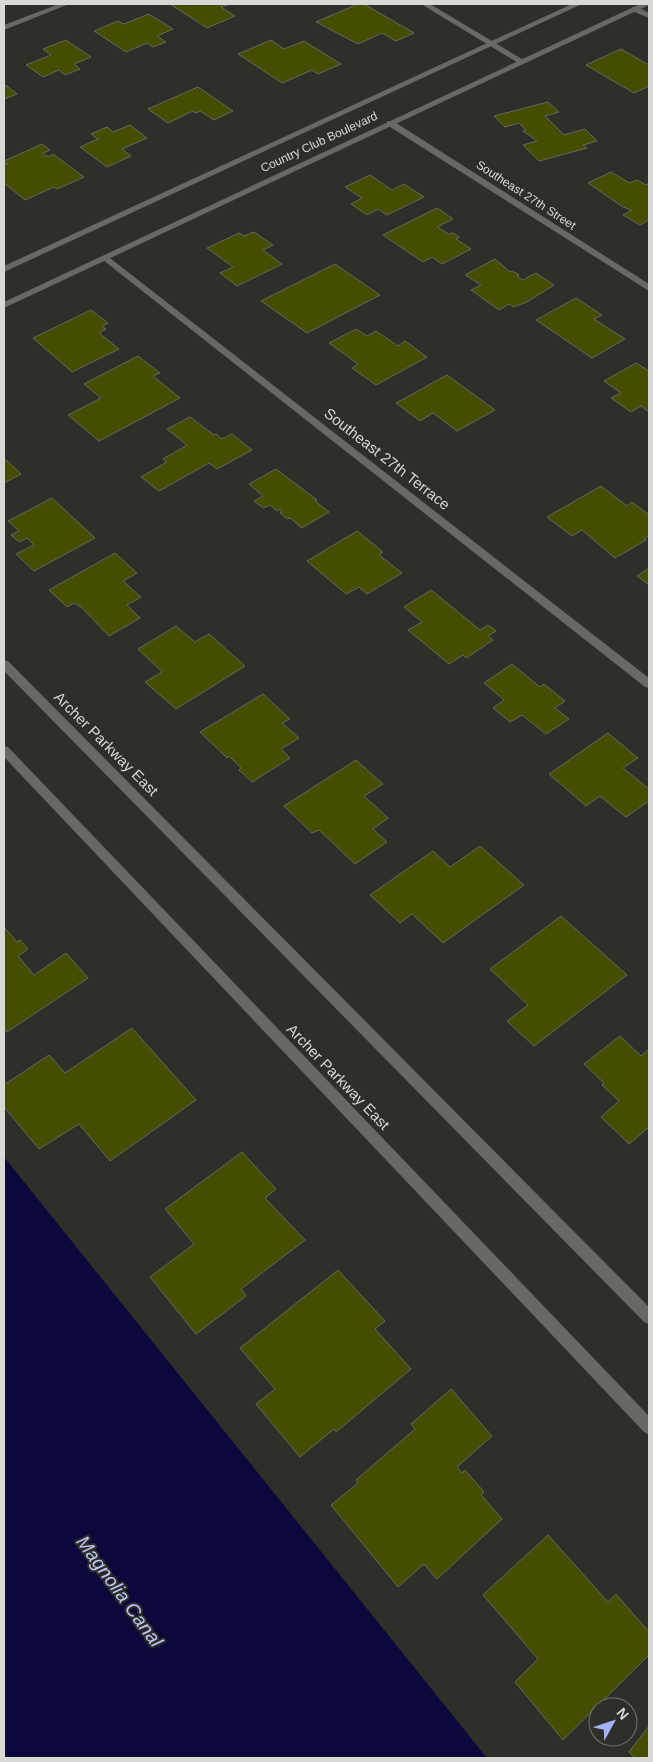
<svg xmlns="http://www.w3.org/2000/svg" width="653" height="1762" font-family="Arial,sans-serif">
	<rect width="100%" height="100%" fill="#2e2f29"/>
	<!-- water -->
	<path fill="#0d083b" d="M4 1157 487 1758H4Z"/>
	<!-- building -->
	<g fill="#444d00" stroke="#666861">
		<path d="M170 4H230L221 7 235 16 207 28Z"/>
		<path d="M358 4H364L414 33 396 41 382 33 358 44 316 22Z"/>
		<path d="M149 14 173 29 157 36 166 42 153 47 147 43 126 52 94 31 118 21 124 24Z"/>
		<path d="M66 40 91 57 74 64 80 69 65 75 59 70 43 77 26 65 51 55 43 49Z"/>
		<path d="M271 40 284 49 304 41 341 64 318 74 312 70 282 83 238 54Z"/>
		<path d="M621 49 647 64 649 63V86L634 93 586 65Z"/>
		<path d="M4 84 17 94 4 99Z"/>
		<path d="M198 87 233 111 214 120 200 111 195 113 193 111 168 123 148 109Z"/>
		<path d="M548 102 559 112 545 116 564 135 585 129 597 141 583 145 587 148 539 161 523 145 537 141 523 131 526 130 519 123 505 127 494 116Z"/>
		<path d="M130 125 147 138 122 149 131 156 107 167 80 147 98 139 91 134 107 127 113 132Z"/>
		<path d="M42 144 50 150 43 153 48 157 53 154 84 177 57 189 54 187 25 200 4 183V165L8 164 4 161Z"/>
		<path d="M611 172 630 183 637 180 646 185 649 183V220L640 225 623 215 632 210 623 207 588 183Z"/>
		<path d="M370 175 392 190 404 184 424 197 387 215 378 209 367 215 351 204 362 198 345 187Z"/>
		<path d="M437 208 453 219 437 227 449 234 453 233 459 237 456 239 471 249 442 264 432 257 423 262 383 235Z"/>
		<path d="M254 232 273 245 263 250 282 264 237 286 220 273 233 267 207 248 239 233 244 236Z"/>
		<path d="M495 259 510 272 512 271 519 275 517 276 523 280 536 273 554 285 527 302 513 307 509 304 499 310 471 290 481 285 465 275Z"/>
		<path d="M335 264 380 295 307 333 261 301Z"/>
		<path d="M576 298 602 315 594 319 625 339 592 358 536 320Z"/>
		<path d="M91 310 108 323 102 326 106 329 99 333 119 349 72 372 33 338Z"/>
		<path d="M356 329 367 336 376 331 398 346 405 341 427 357 376 385 352 368 358 364 329 343Z"/>
		<path d="M138 356 160 373 153 376 180 398 99 441 68 415 101 398 84 384Z"/>
		<path d="M636 363 649 371V412L641 406 631 412 611 398 621 393 604 381Z"/>
		<path d="M447 375 495 410 457 431 433 413 420 421 396 403Z"/>
		<path d="M190 417 214 435 216 434 222 439 232 434 252 450 217 469 209 463 159 491 141 477 167 462 163 459 187 445 167 429Z"/>
		<path d="M4 458 21 474 4 483Z"/>
		<path d="M276 469 317 500 315 501 329 512 302 528 290 518 287 519 280 513 282 512 280 509 277 511 270 505 263 508 254 501 263 496 249 484Z"/>
		<path d="M601 486 627 506 632 502 649 515V535L644 539 646 540 615 558 582 530 572 536 547 517Z"/>
		<path d="M52 498 95 538 34 571 16 554 34 545 27 538 19 542 11 535 19 531 8 521Z"/>
		<path d="M357 531 383 552 379 555 402 573 367 594 359 587 346 594 307 561Z"/>
		<path d="M115 553 137 573 123 581 141 597 127 605 140 618 109 636 81 607 74 603 67 607 49 590Z"/>
		<path d="M649 568V585L637 576Z"/>
		<path d="M431 590 480 630 488 625 496 631 488 636 493 640 466 658 463 655 449 664 408 630 422 622 404 607Z"/>
		<path d="M176 626 195 642 209 634 245 666 176 709 145 682 162 672 138 649Z"/>
		<path d="M512 664 540 687 544 684 565 701 555 708 569 719 546 734 522 715 510 722 493 708 504 700 484 683Z"/>
		<path d="M263 694 290 719 282 723 299 738 281 749 290 758 252 782 239 770 241 768 229 756 227 758 200 732Z"/>
		<path d="M608 733 638 758 623 768 649 789V801L626 817 600 796 586 806 549 774Z"/>
		<path d="M356 760 383 784 364 796 388 818 373 829 387 842 355 864 319 830 312 833 284 806Z"/>
		<path d="M480 846 524 885 443 943 412 914 400 923 370 895 433 851 450 867Z"/>
		<path d="M561 916 627 975 534 1046 507 1021 528 1005 490 969Z"/>
		<path d="M4 927 17 942 20 940 28 949 18 956 34 975 66 953 88 978 7 1032 4 1028Z"/>
		<path d="M132 1028 196 1100 110 1161 79 1124 39 1149 4 1107V1085L49 1055 65 1073Z"/>
		<path d="M620 1036 641 1056 649 1049V1127L629 1144 601 1117 619 1101 602 1085 604 1083 584 1064Z"/>
		<path d="M242 1152 276 1189 265 1198 305 1240 241 1289 246 1296 196 1334 150 1277 194 1244 165 1209Z"/>
		<path d="M338 1270 385 1321 375 1329 411 1369 336 1432 334 1429 300 1457 256 1404 275 1389 240 1348Z"/>
		<path d="M451 1389 492 1436 457 1467 462 1473 465 1470 484 1492 481 1495 502 1519 437 1579 424 1564 398 1587 331 1505 358 1483 356 1480 415 1429 411 1424Z"/>
		<path d="M548 1535 608 1602 616 1594 649 1632V1655L563 1740 515 1682 538 1659 483 1595Z"/>
		<path d="M649 1726V1758H635L629 1752Z"/>
	</g>
	<g fill="none" stroke-linecap="round" stroke-linejoin="round">
		<!-- minor -->
		<g fill="#676962" fill-rule="evenodd">
			<path d="M59 4H69L4 30V25Z"/>
			<path d="M421 4H430L527 62 520 64Z"/>
			<path d="M632 7H638L649 13V18L632 11Z"/>
			<path d="M387 121H393L649 284V291L387 125Z"/>
			<path d="M106 255 649 678V688L645 687 103 260 101 258Z"/>
		</g>
		<!-- tertiary -->
		<g fill="#676962" fill-rule="evenodd">
			<path d="M4 660 8 661 649 1307V1324L644 1322 4 671Z"/>
			<path d="M4 746 8 747 649 1416V1435L644 1432 4 757Z"/>
		</g>
		<!-- secondary -->
		<g fill="#676962" fill-rule="evenodd">
			<path d="M572 4H582L4 272V266Z"/>
			<path d="M640 4 649 5 4 308V302Z"/>
		</g>
	</g>
	<g text-anchor="middle" stroke-width="4" stroke-linejoin="round" paint-order="stroke">
		<!-- far-street labels -->
		<g font-size="12" fill="#d8d9d5" stroke="#2e2f29">
			<text transform="translate(319 142) rotate(-25)" y="4">Country Club Boulevard</text>
			<text transform="translate(526 195) rotate(33)" y="4">Southeast 27th Street</text>
		</g>
		<!-- street labels -->
		<g font-size="15" fill="#d8d9d5" stroke="#2e2f29">
			<text transform="translate(387 459) rotate(38)" y="5">Southeast 27th Terrace</text>
			<text transform="translate(106 744) rotate(45)" y="5">Archer Parkway East</text>
			<text transform="translate(338 1077) rotate(46)" y="5">Archer Parkway East</text>
		</g>
		<!-- near-water labels -->
		<g font-size="19" font-style="italic" fill="#bfc8fc" stroke="#2e2f29">
			<text transform="translate(120 1591) rotate(54)" y="7">Magnolia Canal</text>
		</g>
	</g>
	<!-- border -->
	<rect width="653" height="1762" fill="none" stroke="#d8d9d5" stroke-width="10"/>
	<!-- north arrow -->
	<g transform="translate(613 1722) rotate(50)"><circle r="24" fill="#2e2f29" stroke="#72736e"/>
	<path d="M0-4L9 19L0 12L-9 19Z" fill="#a5b1fc"/>
	<text y="-8" font-size="14" font-weight="bold" text-anchor="middle" fill="#d8d9d5">N</text>
	</g>
</svg>
